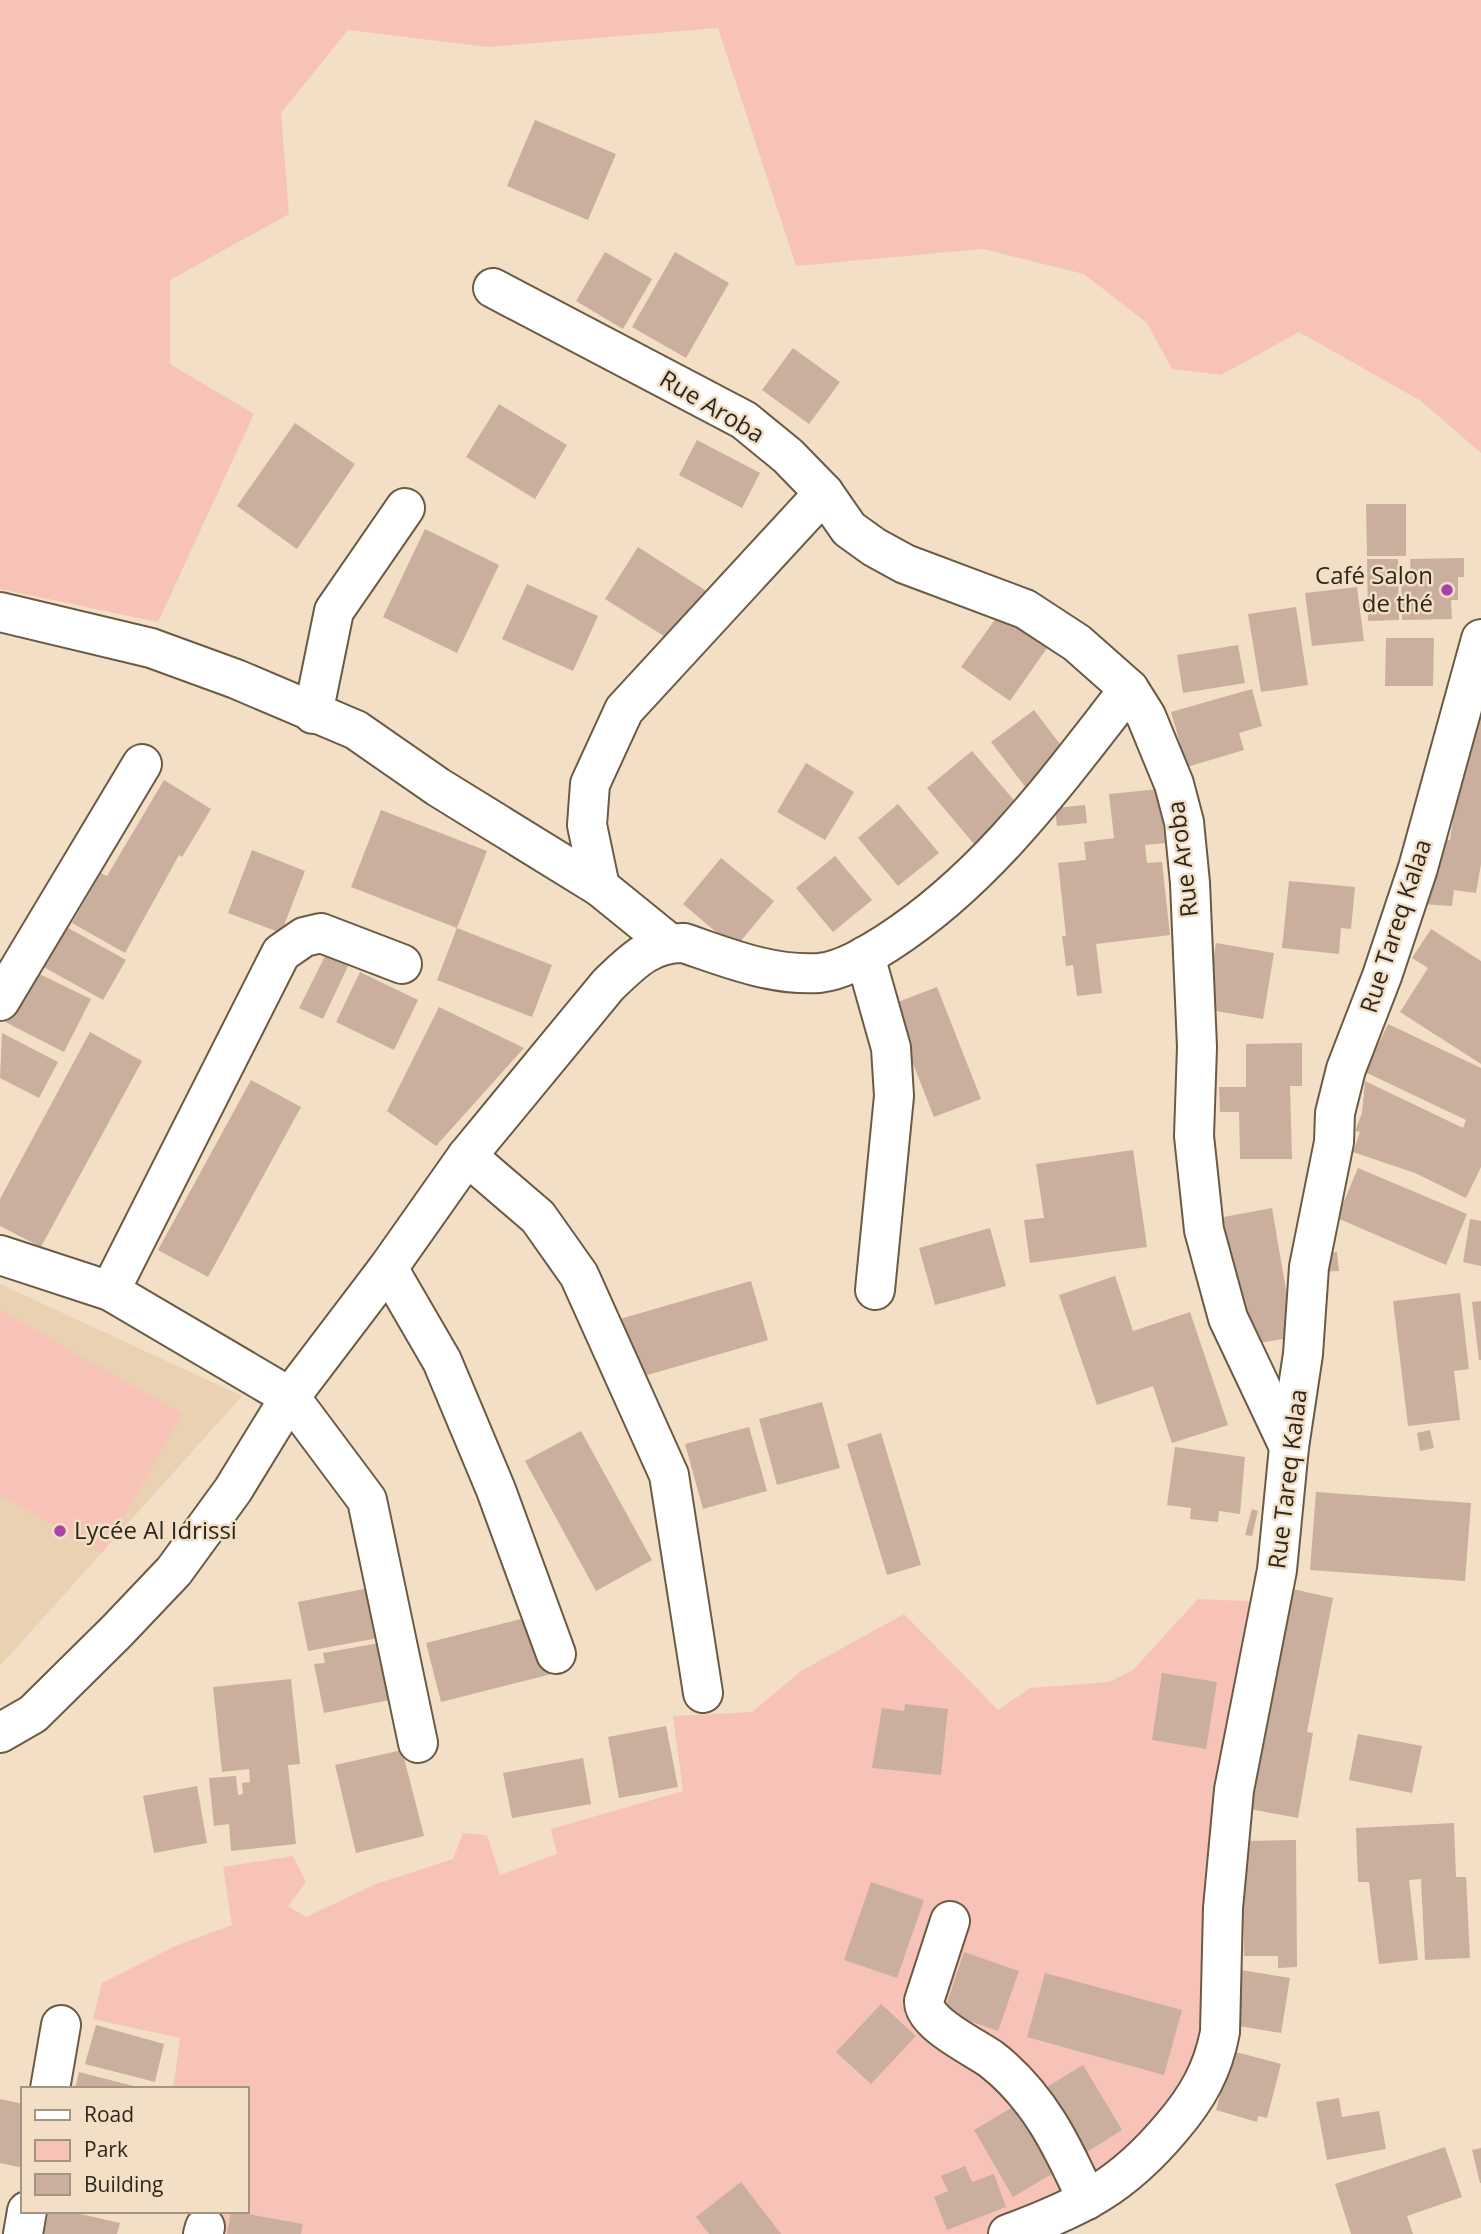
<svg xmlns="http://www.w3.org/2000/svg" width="1481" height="2234" font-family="'Open Sans',sans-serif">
	<rect width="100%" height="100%" fill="#f2dfc6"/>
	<!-- built -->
	<path fill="#e9d1b2" d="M0 1284 242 1396 0 1666Z"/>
	<!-- green -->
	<g fill="#f7c3b8">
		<path d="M0 0H1481V453L1421 401 1299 332 1221 375 1172 369 1147 323 1084 274 983 249 796 266 718 28 488 47 348 30 281 113 289 214 170 280V364L254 414 158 622 0 589Z"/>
		<path d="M0 1310 182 1414 103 1553 0 1495Z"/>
		<path d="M1198 1599 1270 1602 1220 2032 1148 2156 1008 2234H212L217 2211H247V2089H173L180 2038 93 2019 102 1983 175 1946 232 1925 223 1867 293 1856 306 1882 288 1906 306 1917 376 1884 453 1859 463 1833 487 1835 500 1875 557 1854 551 1829 683 1791 673 1716 752 1712 801 1671 904 1614 998 1710 1030 1688 1109 1682 1133 1670Z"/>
	</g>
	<!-- building -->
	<g fill="#caaf9e">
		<path d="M535 120 616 154 588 220 507 186Z"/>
		<path d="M605 252 652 279 623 329 576 301Z"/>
		<path d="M675 252 729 283 686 358 632 327Z"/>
		<path d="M793 348 840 382 809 424 762 390Z"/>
		<path d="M499 404 567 445 535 499 466 457Z"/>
		<path d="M295 423 355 464 297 549 237 506Z"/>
		<path d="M697 440 760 473 742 508 679 475Z"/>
		<path d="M1366 504H1406V556H1367Z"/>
		<path d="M425 529 499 565 457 653 383 617Z"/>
		<path d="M638 547 708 592 675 643 605 599Z"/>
		<path d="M1464 558V577H1458V600H1451L1452 619 1402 620 1401 577H1411L1410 559Z"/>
		<path d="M1367 559H1398L1399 620 1368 621Z"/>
		<path d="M527 584 598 616 573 671 502 639Z"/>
		<path d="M1357 587 1364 641 1312 646 1305 593Z"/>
		<path d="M1296 607 1308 685 1261 692 1248 614Z"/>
		<path d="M999 614 1047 648 1010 701 961 667Z"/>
		<path d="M1386 638H1434L1433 686H1385Z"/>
		<path d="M1238 645 1245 683 1183 693 1177 655Z"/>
		<path d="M1481 684V864L1476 893 1454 890 1452 906 1422 904 1432 838 1450 840 1468 716Z"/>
		<path d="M1252 689 1262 726 1239 733 1244 750 1187 767 1171 712Z"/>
		<path d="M1034 710 1069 756 1026 788 991 742Z"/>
		<path d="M972 751 1024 812 979 850 927 788Z"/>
		<path d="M806 763 854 792 825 840 777 812Z"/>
		<path d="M164 780 211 809 182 857 179 855 125 953 72 923 101 873 107 876Z"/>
		<path d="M1159 789 1165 843 1145 845 1147 863 1162 862 1170 935 1096 944 1102 993 1077 996 1073 965 1066 966 1062 936H1066L1058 863 1086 860 1084 842 1114 838 1109 794Z"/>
		<path d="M898 804 939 853 898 886 858 838Z"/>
		<path d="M1085 805 1087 823 1057 826 1055 808Z"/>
		<path d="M381 810 487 851 457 928 351 887Z"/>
		<path d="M252 850 305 871 281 933 228 913Z"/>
		<path d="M835 856 872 900 833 932 796 888Z"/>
		<path d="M721 858 774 901 735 948 683 904Z"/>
		<path d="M1289 881 1355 887 1351 929 1341 928 1339 954 1282 948Z"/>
		<path d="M63 925 126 960 103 1000 40 965Z"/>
		<path d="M457 928 552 965 532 1017 437 980Z"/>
		<path d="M1431 929 1481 961V1064L1400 1012 1428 968 1412 958Z"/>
		<path d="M1216 943 1274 953 1263 1019 1204 1009Z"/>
		<path d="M325 956 348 966 323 1019 299 1008Z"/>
		<path d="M31 970 91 999 64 1052 5 1022Z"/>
		<path d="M360 972 418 1000 394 1050 336 1022Z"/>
		<path d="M937 987 981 1099 934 1117 890 1005Z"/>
		<path d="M439 1007 524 1048 436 1146 387 1111Z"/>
		<path d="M1388 1024 1481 1068V1167L1466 1198 1415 1173 1353 1152 1360 1132 1355 1131 1362 1113 1365 1081 1463 1128 1466 1120 1365 1072Z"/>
		<path d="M90 1032 142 1061 41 1247 0 1226V1199Z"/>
		<path d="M2 1033 58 1062 39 1098 0 1078Z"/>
		<path d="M1302 1043V1086H1290L1292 1159H1240L1239 1112H1220L1219 1087H1246V1044Z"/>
		<path d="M251 1080 301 1107 208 1277 158 1250Z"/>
		<path d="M1133 1150 1147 1247 1030 1263 1024 1220 1044 1218 1036 1164Z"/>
		<path d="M1358 1168 1467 1214 1446 1265 1337 1218Z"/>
		<path d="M1272 1208 1294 1337 1236 1347 1213 1219Z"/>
		<path d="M1470 1219 1481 1221V1266L1463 1262Z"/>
		<path d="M990 1228 1006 1286 935 1305 919 1248Z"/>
		<path d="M1337 1252 1339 1271 1316 1272 1315 1254Z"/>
		<path d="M1115 1276 1133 1331 1190 1312 1228 1425 1172 1443 1153 1386 1097 1405 1059 1295Z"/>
		<path d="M751 1281 768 1340 637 1378 620 1319Z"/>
		<path d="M1460 1293 1469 1369 1454 1371 1460 1420 1408 1426 1393 1301Z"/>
		<path d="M1481 1301V1360H1479L1472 1302Z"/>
		<path d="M822 1402 840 1468 777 1485 759 1419Z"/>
		<path d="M749 1427 767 1491 703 1509 685 1444Z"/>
		<path d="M1430 1430 1434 1448 1420 1451 1417 1433Z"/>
		<path d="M581 1431 652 1560 596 1591 525 1461Z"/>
		<path d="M881 1433 921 1565 887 1575 847 1444Z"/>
		<path d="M1175 1447 1245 1457 1240 1514 1219 1511 1218 1522 1190 1519 1191 1508 1167 1505Z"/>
		<path d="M1316 1492 1471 1503 1465 1581 1310 1570Z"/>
		<path d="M1252 1509 1258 1511 1252 1536 1245 1535Z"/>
		<path d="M369 1588 378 1638 308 1651 298 1602Z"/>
		<path d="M1288 1588 1333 1598 1307 1732 1313 1733 1298 1818 1244 1808Z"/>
		<path d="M549 1612 564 1671 441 1702 426 1643Z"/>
		<path d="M385 1642 395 1699 324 1713 314 1664 325 1663 323 1653Z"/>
		<path d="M1162 1673 1217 1682 1206 1749 1152 1740Z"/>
		<path d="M291 1679 300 1764 288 1765 296 1844 231 1851 229 1824 214 1826 209 1778 236 1776 238 1795 243 1794 242 1783 250 1782 249 1769 222 1772 213 1687Z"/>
		<path d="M905 1704 948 1709 941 1775 872 1768 882 1708 904 1711Z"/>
		<path d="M666 1726 678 1787 619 1798 608 1737Z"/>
		<path d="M1358 1734 1422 1746 1412 1793 1349 1780Z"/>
		<path d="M402 1750 424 1836 356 1853 335 1765Z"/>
		<path d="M583 1758 591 1804 512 1818 503 1773Z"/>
		<path d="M197 1786 207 1843 154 1853 143 1796Z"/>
		<path d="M1454 1823 1456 1877H1466L1470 1958 1425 1960 1421 1879 1409 1880 1418 1960 1379 1964 1369 1882H1358L1356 1828Z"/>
		<path d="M1296 1840 1297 1967 1278 1968V1956H1244L1242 1841Z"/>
		<path d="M871 1882 924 1900 897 1978 844 1960Z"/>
		<path d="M964 1952 1019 1971 998 2031 944 2012Z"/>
		<path d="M1235 1969 1290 1978 1281 2033 1226 2024Z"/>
		<path d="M1045 1973 1182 2010 1164 2075 1027 2037Z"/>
		<path d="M881 2004 916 2036 871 2084 836 2052Z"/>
		<path d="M96 2025 164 2044 155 2082 85 2064Z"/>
		<path d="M1232 2051 1281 2064 1267 2118 1258 2116 1257 2122 1216 2110Z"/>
		<path d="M1083 2065 1122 2130 1082 2155 1042 2090Z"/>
		<path d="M79 2072 141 2088 140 2089H75Z"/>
		<path d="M1339 2098 1342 2117 1379 2111 1386 2149 1327 2160 1316 2102Z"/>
		<path d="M0 2099 23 2104V2168L0 2163Z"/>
		<path d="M1023 2101 1062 2168 1013 2197 974 2130Z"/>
		<path d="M1445 2147 1462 2197 1407 2216 1413 2234H1351L1335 2184Z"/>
		<path d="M1481 2148V2183H1480L1472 2150Z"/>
		<path d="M965 2166 972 2182 994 2174 1006 2207 947 2230 934 2197 948 2191 941 2176Z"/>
		<path d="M741 2182 781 2234H709L696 2217Z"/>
		<path d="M49 2211H67L120 2223 117 2234H44Z"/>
		<path d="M231 2211 303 2224 301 2234H227Z"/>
	</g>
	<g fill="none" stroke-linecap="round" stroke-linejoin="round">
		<!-- street casing -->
		<g stroke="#6b5b45" stroke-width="42">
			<g id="street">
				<path d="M493 288 744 420 788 456 824 493 849 529 874 547 905 564 1025 609 1077 643 1129 689 1146 716 1174 784 1184 822 1190 883 1197 1047 1194 1136 1204 1230 1228 1318 1289 1447"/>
				<path d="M0 612 151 648 236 679 356 730 438 787 600 887 669 943"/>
				<path d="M313 714 334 611 405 508"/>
				<path d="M600 887 587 825 590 784 624 710 824 493"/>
				<path d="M865 956 891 1048 894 1096 875 1290"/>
				<path d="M0 1001 142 764"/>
				<path d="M467 1156 538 1217 579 1275 669 1475 703 1693"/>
				<path d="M0 1255 110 1291 290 1397 367 1500 418 1743"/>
				<path d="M388 1268 442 1361 496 1490 556 1654"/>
				<path d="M110 1291 281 953 304 937 321 933 402 964"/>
				<path d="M0 1733 33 1714 117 1631 174 1571 233 1490 290 1397 388 1268 467 1156 608 985C631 963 650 942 684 943 728 958 772 976 819 973 842 971 868 955 887 943 987 879 1057 781 1129 689"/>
				<path d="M950 1921 924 2001C923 2023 974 2047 991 2059 1039 2096 1063 2147 1087 2200"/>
				<path d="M50 2089 61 2025"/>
				<path d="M23 2234 27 2211"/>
				<path d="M203 2234 205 2227"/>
				<path d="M1008 2234C1081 2207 1122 2187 1172 2127 1197 2098 1213 2070 1220 2032L1223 1908 1234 1790 1277 1570 1289 1447 1303 1354 1309 1267 1334 1142 1335 1113 1346 1069 1382 976 1418 868 1481 639"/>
			</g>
		</g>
		<!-- street -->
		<use href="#street" stroke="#fff" stroke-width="38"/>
	</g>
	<!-- markers -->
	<g fill="#aa43a7" stroke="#f2dfc6" stroke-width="2.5">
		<circle cx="1447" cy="590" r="7"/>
		<circle cx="60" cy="1531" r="7"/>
	</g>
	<g text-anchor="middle" stroke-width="5" stroke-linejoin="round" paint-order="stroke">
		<!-- street labels -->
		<g font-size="24" fill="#2e271e" stroke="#f2dfc6">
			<text transform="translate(712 407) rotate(31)" y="8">Rue Aroba</text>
			<text transform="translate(1183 859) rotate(-97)" y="8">Rue Aroba</text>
			<text transform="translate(1396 926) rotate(-72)" y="8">Rue Tareq Kalaa</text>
			<text transform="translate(1288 1479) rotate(-83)" y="8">Rue Tareq Kalaa</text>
		</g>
		<!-- poi labels -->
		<g font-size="24" fill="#2e271e" stroke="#f2dfc6" text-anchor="end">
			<text x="1433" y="584">Café Salon<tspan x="1433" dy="28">de thé</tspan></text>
			<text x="74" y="1539" text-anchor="start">Lycée Al Idrissi</text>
		</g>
	</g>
	<!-- legend -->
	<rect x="21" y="2087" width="228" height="126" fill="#f2dfc6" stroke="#a49583" stroke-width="2"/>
	<rect x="35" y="2110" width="35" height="10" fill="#ffffff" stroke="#a49583" stroke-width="2"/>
	<text x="84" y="2122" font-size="21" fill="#2e271e">Road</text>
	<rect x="35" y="2140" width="35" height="21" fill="#f7c3b8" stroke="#a49583" stroke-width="2"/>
	<text x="84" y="2157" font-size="21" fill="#2e271e">Park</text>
	<rect x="35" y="2174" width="35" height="21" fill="#caaf9e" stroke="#a49583" stroke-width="2"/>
	<text x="84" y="2192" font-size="21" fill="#2e271e">Building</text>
</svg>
